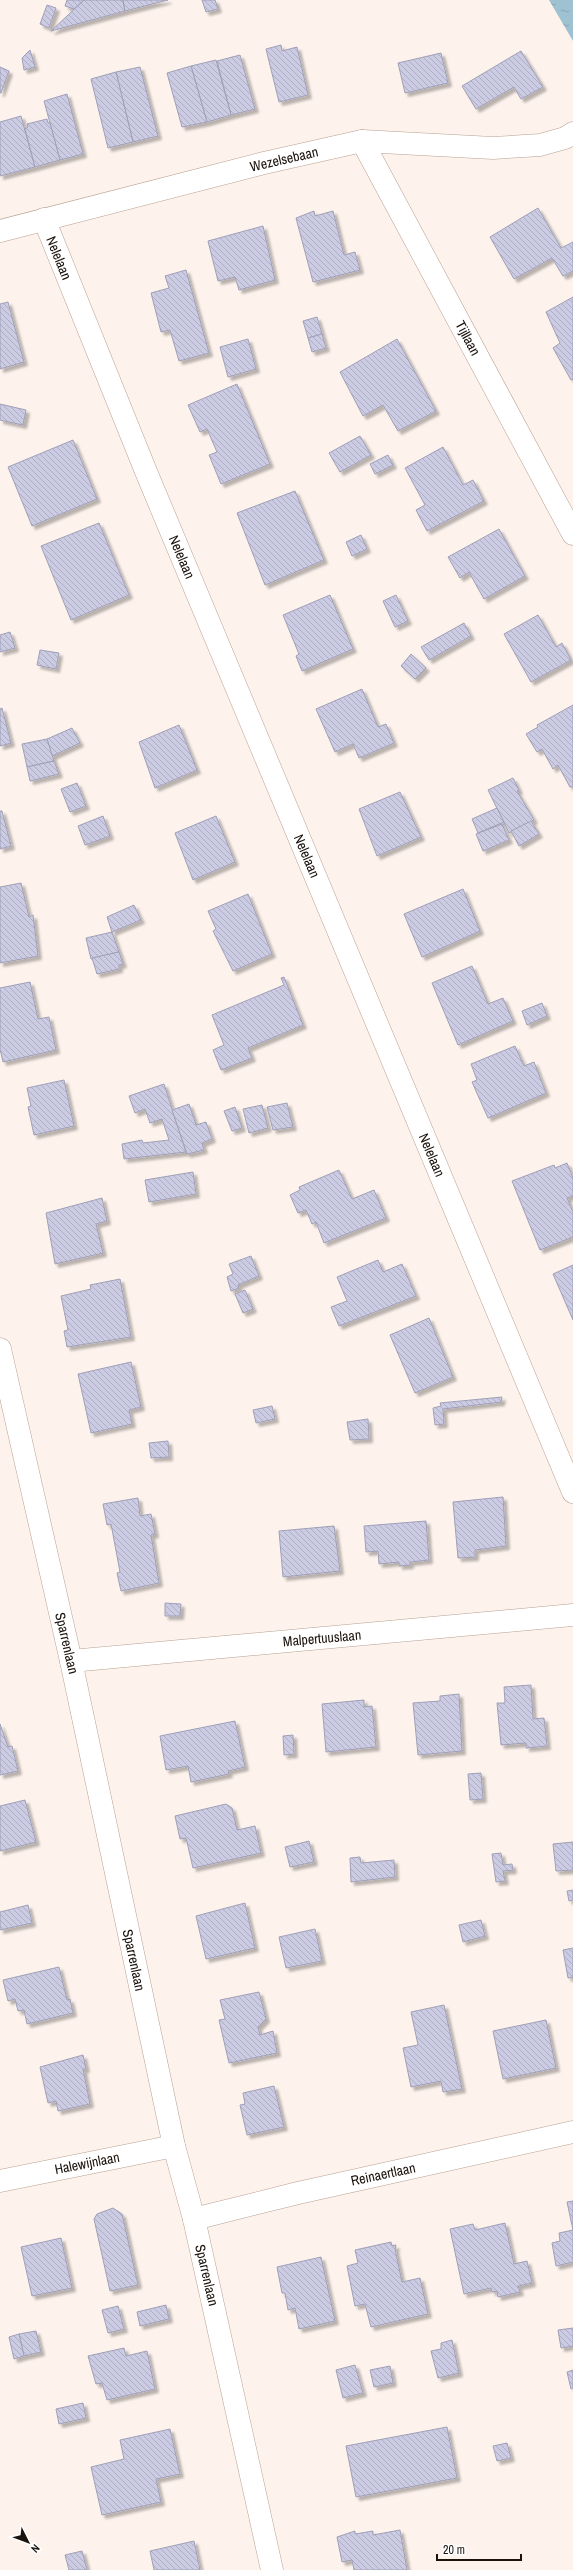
<svg xmlns="http://www.w3.org/2000/svg" width="573" height="2570" font-family="'Archivo Narrow',sans-serif">
	<defs>
		<pattern id="water-ripples" width="26" height="14" patternUnits="userSpaceOnUse"><rect width="26" height="14" fill="#9ec2d2"/><path d="M2 4q2-2 4 0t4 0M15 11q2-2 4 0t4 0" fill="none" stroke="#88a6b3"/></pattern>
		<pattern id="building-back-hatch" width="6" height="6" patternUnits="userSpaceOnUse"><rect width="6" height="6" fill="#cbcbe4"/><path d="M-1 5l2 2M0 0l6 6M5-1l2 2" fill="none" stroke="#aeadc2"/></pattern>
		<filter id="shadow"><feDropShadow dx="3.5" dy="3.5" stdDeviation="1" flood-color="#0004"/></filter>
	</defs>
	<rect width="100%" height="100%" fill="#fdf2ec"/>
	<!-- water -->
	<path fill="url(#water-ripples)" d="M549 0H573V41Z"/>
	<!-- building -->
	<g fill="url(#building-back-hatch)" stroke="#9f9fb7" filter="url(#shadow)">
		<path d="M67 0H84L74 9 65 6Z"/>
		<path d="M84 0H123L125 11 51 31Z"/>
		<path d="M123 0H168L125 11Z"/>
		<path d="M202 0H215L218 9 206 12Z"/>
		<path d="M47 5 56 8 49 28 40 24Z"/>
		<path d="M281 45 282 51 297 47 308 95 279 102 266 49Z"/>
		<path d="M30 50 35 67 24 70 22 58Z"/>
		<path d="M521 51 543 87 521 99 514 87 476 109 462 86Z"/>
		<path d="M441 53 448 83 405 93 398 63Z"/>
		<path d="M240 55 255 109 231 115 217 61Z"/>
		<path d="M216 60 231 115 207 122 191 66Z"/>
		<path d="M191 66 207 122 182 127 167 73Z"/>
		<path d="M0 67 9 71 1 93H0Z"/>
		<path d="M140 67 158 136 133 142 116 72Z"/>
		<path d="M116 72 133 142 108 148 91 79Z"/>
		<path d="M67 94 83 154 60 160 44 101Z"/>
		<path d="M21 116 35 167 0 176V122Z"/>
		<path d="M47 119 48 123H50L60 160 35 167 25 129 28 127 27 124Z"/>
		<path d="M538 208 561 248 573 242V271L563 276 552 258 514 279 490 237Z"/>
		<path d="M314 211 315 216 333 211 344 255 355 252 360 270 313 282 296 218Z"/>
		<path d="M263 226 275 280 239 290 235 277 218 281 208 241Z"/>
		<path d="M186 270 209 353 179 361 170 330 161 332 151 293 169 288 165 276Z"/>
		<path d="M573 297V379L571 380 553 348 560 343 546 312Z"/>
		<path d="M8 302 24 362 0 369V304Z"/>
		<path d="M317 317 322 334 308 338 303 321Z"/>
		<path d="M322 334 326 348 312 352 308 338Z"/>
		<path d="M248 339 256 369 228 377 220 347Z"/>
		<path d="M397 339 436 411 398 431 383 405 363 416 340 372Z"/>
		<path d="M237 384 270 464 221 484 209 455 217 452 207 429 200 432 188 405Z"/>
		<path d="M0 404 26 410 23 425 0 420Z"/>
		<path d="M360 436 371 455 340 472 329 453Z"/>
		<path d="M73 440 97 499 32 526 8 467Z"/>
		<path d="M443 447 463 485 473 480 484 501 427 531 416 510 425 505 405 468Z"/>
		<path d="M388 455 393 465 375 474 370 464Z"/>
		<path d="M295 491 324 560 265 585 237 513Z"/>
		<path d="M99 523 129 595 71 620 41 546Z"/>
		<path d="M499 529 525 576 484 599 469 572 460 578 448 557Z"/>
		<path d="M361 535 367 549 352 556 346 542Z"/>
		<path d="M330 595 353 649 302 671 296 656 299 654 283 615Z"/>
		<path d="M396 595 408 621 395 627 383 601Z"/>
		<path d="M538 615 556 647 562 643 571 660 531 682 504 634Z"/>
		<path d="M464 623 471 636 429 660 421 647Z"/>
		<path d="M10 632 15 648 0 652V635Z"/>
		<path d="M40 650 59 653 56 669 37 665Z"/>
		<path d="M411 654 426 668 415 679 401 666Z"/>
		<path d="M362 689 378 727 386 724 394 743 359 758 353 744 335 752 316 709Z"/>
		<path d="M573 705V787H570L558 765 553 769 542 749 537 752 526 734 538 727 537 725Z"/>
		<path d="M2 708 11 743 0 746V709Z"/>
		<path d="M179 725 197 770 155 788 139 742Z"/>
		<path d="M72 728 80 743 52 756 47 739Z"/>
		<path d="M47 739 54 761 27 767 22 744Z"/>
		<path d="M54 761 59 774 30 781 27 767Z"/>
		<path d="M513 778 519 790 517 791 534 820 509 833 488 790Z"/>
		<path d="M77 783 86 806 70 812 61 789Z"/>
		<path d="M400 792 421 837 377 856 359 809Z"/>
		<path d="M497 808 504 822 478 833 472 819Z"/>
		<path d="M0 811H2L11 846 0 849Z"/>
		<path d="M103 816 110 836 85 845 78 826Z"/>
		<path d="M216 816 235 862 193 880 175 833Z"/>
		<path d="M531 821 539 834 519 846 511 831Z"/>
		<path d="M502 824 509 840 483 851 476 834Z"/>
		<path d="M21 883 29 917 33 915 38 956 0 963V887Z"/>
		<path d="M463 889 480 931 422 957 404 914Z"/>
		<path d="M248 894 272 954 233 971 213 931 216 929 208 911Z"/>
		<path d="M134 905 141 920 112 932 107 917Z"/>
		<path d="M112 932 119 952 91 959 86 938Z"/>
		<path d="M119 952 123 964 119 965V969L97 974 92 958Z"/>
		<path d="M472 966 488 1004 503 998 513 1021 458 1045 432 983Z"/>
		<path d="M284 977 303 1025 248 1048 252 1058 221 1070 213 1050 224 1045 212 1015 284 985 281 978Z"/>
		<path d="M30 982 38 1019 49 1017 56 1050 3 1062 0 1049V988Z"/>
		<path d="M542 1003 547 1016 527 1025 522 1011Z"/>
		<path d="M515 1046 524 1066 534 1062 546 1093 488 1118 472 1082 477 1080 471 1064Z"/>
		<path d="M64 1080 74 1126 34 1135 28 1107 31 1106 27 1088Z"/>
		<path d="M164 1084 186 1152 124 1159 122 1144 142 1140 143 1143 169 1140 162 1119 150 1123 145 1109 135 1113 129 1096Z"/>
		<path d="M287 1103 293 1127 273 1130 267 1107Z"/>
		<path d="M189 1104 196 1125 206 1122 212 1139 202 1143 204 1150 187 1154 172 1110Z"/>
		<path d="M262 1105 268 1128 249 1133 243 1109Z"/>
		<path d="M235 1107 242 1128 232 1131 224 1111Z"/>
		<path d="M567 1163 573 1178V1196L567 1198 573 1212V1237L540 1250 512 1181 554 1165 555 1168Z"/>
		<path d="M339 1170 352 1199 374 1190 386 1218 324 1243 316 1222 312 1224 306 1210 298 1213 290 1195 300 1190 299 1187Z"/>
		<path d="M193 1172 196 1194 149 1202 145 1180Z"/>
		<path d="M102 1198 107 1221 96 1224 103 1253 55 1264 46 1213Z"/>
		<path d="M251 1256 259 1276 238 1285 239 1288 231 1291 227 1277 233 1274 229 1264Z"/>
		<path d="M378 1260 383 1272 402 1264 416 1296 339 1326 331 1307 347 1301 337 1277Z"/>
		<path d="M573 1265V1320L553 1274Z"/>
		<path d="M120 1279 131 1337 67 1347 64 1331 68 1330 61 1296 91 1289 90 1285Z"/>
		<path d="M245 1290 253 1309 243 1313 235 1294Z"/>
		<path d="M429 1318 453 1377 415 1393 390 1335Z"/>
		<path d="M131 1362 141 1407 129 1410 132 1424 91 1433 78 1374Z"/>
		<path d="M502 1397 501 1402 443 1409 444 1424 435 1425 433 1408 441 1406 440 1403Z"/>
		<path d="M272 1406 275 1419 256 1423 253 1410Z"/>
		<path d="M368 1419 369 1439 350 1440 347 1422Z"/>
		<path d="M168 1441 169 1457 151 1458 149 1443Z"/>
		<path d="M503 1497 506 1546 475 1550V1557L458 1558 453 1502Z"/>
		<path d="M138 1498 140 1516 151 1514 155 1534 151 1535 159 1583 121 1591 117 1573 120 1572 111 1524 107 1525 103 1504Z"/>
		<path d="M426 1521 429 1560 410 1562V1565L399 1566V1562L379 1564 378 1551 366 1552 364 1526Z"/>
		<path d="M334 1526 340 1571 283 1577 279 1531Z"/>
		<path d="M165 1603 181 1604 180 1616H165Z"/>
		<path d="M531 1685 533 1719 544 1718 547 1746 526 1748V1743L501 1745 497 1703H505L504 1687Z"/>
		<path d="M459 1694 462 1751 418 1755 413 1703 440 1701V1696Z"/>
		<path d="M364 1700V1707L372 1706 376 1747 326 1752 322 1704Z"/>
		<path d="M235 1721 245 1767 228 1771 229 1774 191 1782 188 1766 166 1770 160 1736Z"/>
		<path d="M0 1724 8 1747 12 1746 18 1771 0 1775Z"/>
		<path d="M293 1735 294 1754 284 1755 283 1736Z"/>
		<path d="M481 1773 483 1799 470 1800 468 1774Z"/>
		<path d="M25 1800 36 1842 0 1851V1806Z"/>
		<path d="M226 1804 232 1808 237 1830 255 1826 261 1853 193 1868 186 1838 180 1839 175 1816Z"/>
		<path d="M309 1841 314 1862 290 1867 285 1847Z"/>
		<path d="M573 1842V1870L556 1871 553 1844Z"/>
		<path d="M501 1853 503 1865 512 1864 513 1870 503 1871 505 1881 496 1882 492 1854Z"/>
		<path d="M360 1857 361 1863 394 1860 395 1877 351 1882 350 1858Z"/>
		<path d="M573 1890V1900L569 1901 567 1891Z"/>
		<path d="M245 1903 255 1948 206 1959 196 1916Z"/>
		<path d="M28 1905 32 1923 0 1930V1912Z"/>
		<path d="M481 1920 485 1936 463 1942 459 1925Z"/>
		<path d="M315 1929 322 1961 286 1968 279 1937Z"/>
		<path d="M573 1948V1977L568 1978 563 1950Z"/>
		<path d="M59 1967 67 2000 70 1999 73 2013 27 2024 24 2010 18 2011 15 1999 8 2001 3 1980Z"/>
		<path d="M259 1992 266 2019 258 2027 260 2035 273 2031 277 2053 229 2063 219 2020 225 2019 220 2000Z"/>
		<path d="M444 2005 462 2089 443 2092 441 2081 411 2087 403 2048 418 2045 411 2012Z"/>
		<path d="M546 2020 556 2068 503 2079 493 2031Z"/>
		<path d="M83 2055 86 2069H83L90 2104 58 2111 56 2101 48 2103 40 2067Z"/>
		<path d="M274 2086 284 2127 247 2135 240 2105 245 2104 243 2093Z"/>
		<path d="M573 2201V2230L567 2202Z"/>
		<path d="M113 2208 122 2214 138 2285 110 2291 94 2219 97 2214Z"/>
		<path d="M505 2223 514 2264 527 2261 532 2283 518 2286 520 2292 498 2297 497 2291 492 2292 491 2288 464 2294 450 2229 473 2224 475 2230Z"/>
		<path d="M573 2230V2262L556 2266 552 2243 560 2241 559 2233Z"/>
		<path d="M61 2238 72 2288 32 2296 21 2247Z"/>
		<path d="M391 2242 392 2246 396 2245 395 2249 402 2282 420 2278 428 2314 371 2327 365 2304 355 2306 347 2266 358 2263 355 2250Z"/>
		<path d="M321 2257 335 2321 299 2329 295 2308 288 2310 285 2293H282L277 2267Z"/>
		<path d="M166 2305 169 2319 140 2326 137 2312Z"/>
		<path d="M118 2306 124 2329 108 2333 102 2310Z"/>
		<path d="M573 2328V2346L561 2348 558 2330Z"/>
		<path d="M36 2331 41 2352 24 2356 19 2334Z"/>
		<path d="M19 2334 24 2356 14 2359 9 2337Z"/>
		<path d="M452 2340 459 2373 438 2378 431 2351 441 2349V2343Z"/>
		<path d="M124 2348 126 2356 147 2351 155 2389 107 2400 102 2383 96 2384 88 2356Z"/>
		<path d="M355 2365 363 2393 343 2398 336 2370Z"/>
		<path d="M390 2366 393 2383 374 2387 370 2370Z"/>
		<path d="M573 2370V2388L571 2389 567 2372Z"/>
		<path d="M83 2403 86 2418 59 2424 56 2409Z"/>
		<path d="M447 2427 457 2478 356 2497 346 2446Z"/>
		<path d="M170 2429 180 2474 156 2479 161 2502 102 2515 91 2467 124 2459 120 2440Z"/>
		<path d="M507 2443 511 2458 497 2461 493 2446Z"/>
		<path d="M400 2530 407 2570H354L352 2560 342 2562 337 2537 355 2531V2534L373 2531V2535Z"/>
		<path d="M194 2541 200 2570H154L150 2551Z"/>
		<path d="M82 2551 87 2570H69L65 2555Z"/>
	</g>
	<g fill="none" stroke-linecap="round" stroke-linejoin="round">
		<!-- minor casing -->
		<g stroke="#b9a192" stroke-width="23">
			<g id="minor">
				<path d="M362 141 573 534"/>
				<path d="M44 219 147 474 573 1492"/>
				<path d="M0 1349 71 1661 174 2146 194 2219 272 2570"/>
				<path d="M71 1661 573 1615"/>
				<path d="M0 2181 174 2146"/>
				<path d="M194 2219 298 2193 573 2132"/>
			</g>
		</g>
		<!-- tertiary casing -->
		<g stroke="#b9a192" stroke-width="23">
			<path id="tertiary" d="M0 231 264 163 362 141 493 148 540 145 565 138 573 133"/>
		</g>
		<!-- minor -->
		<use href="#minor" stroke="#fff" stroke-width="22"/>
		<!-- tertiary -->
		<use href="#tertiary" stroke="#fff" stroke-width="22"/>
	</g>
	<g text-anchor="middle" stroke-width="3.5" stroke-linejoin="round" paint-order="stroke">
		<!-- street labels -->
		<g font-size="14" fill="#1a120d" stroke="#fff">
			<text transform="translate(284 159) rotate(-13)" y="5">Wezelsebaan</text>
			<text transform="translate(59 258) rotate(68)" y="5">Nelelaan</text>
			<text transform="translate(468 338) rotate(62)" y="5">Tijllaan</text>
			<text transform="translate(182 557) rotate(67)" y="5">Nelelaan</text>
			<text transform="translate(307 856) rotate(67)" y="5">Nelelaan</text>
			<text transform="translate(432 1155) rotate(67)" y="5">Nelelaan</text>
			<text transform="translate(322 1638) rotate(-5)" y="5">Malpertuuslaan</text>
			<text transform="translate(67 1643) rotate(77)" y="5">Sparrenlaan</text>
			<text transform="translate(134 1960) rotate(78)" y="5">Sparrenlaan</text>
			<text transform="translate(87 2163) rotate(-11)" y="5">Halewijnlaan</text>
			<text transform="translate(383 2174) rotate(-12)" y="5">Reinaertlaan</text>
			<text transform="translate(207 2275) rotate(77)" y="5">Sparrenlaan</text>
		</g>
	</g>
	<!-- north arrow -->
	<g transform="translate(28 2542) rotate(132)" stroke="#ffffff" stroke-width="3" paint-order="stroke">
	<path d="M0-3L7 15L0 10L-7 15Z" fill="#1a120d"/>
	<text y="-6" font-size="11" font-weight="bold" text-anchor="middle" fill="#1a120d">N</text>
	</g>
	<!-- scale -->
	<path d="M437 2554v6h84v-6" fill="none" stroke="#1a120d" stroke-width="2"/>
	<text x="443" y="2554" font-size="12" fill="#1a120d" stroke="#ffffff" stroke-width="3" paint-order="stroke">20 m</text>
</svg>
